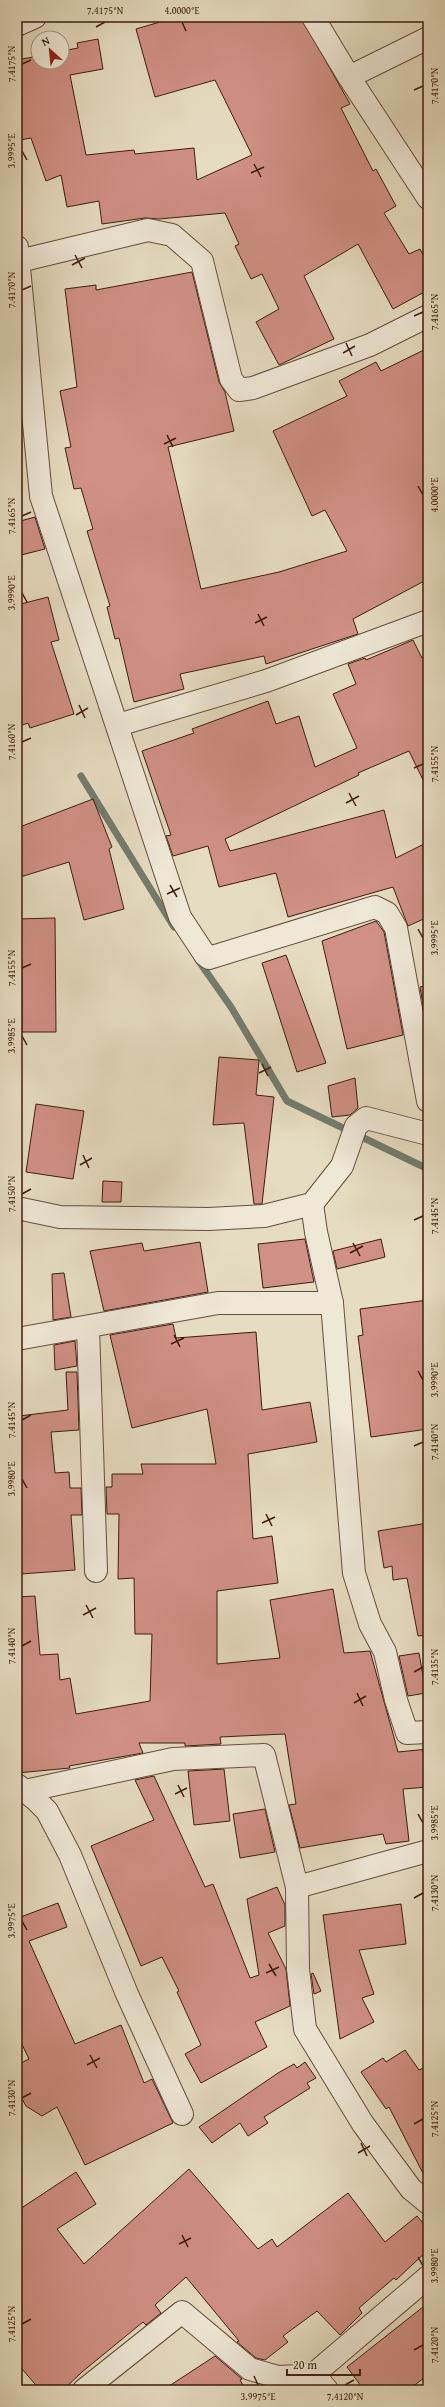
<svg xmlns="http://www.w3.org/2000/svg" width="445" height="2407" font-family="'Gentium Book Plus',serif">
	<rect width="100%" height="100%" fill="#e6dcc1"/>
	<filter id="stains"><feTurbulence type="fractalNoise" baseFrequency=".005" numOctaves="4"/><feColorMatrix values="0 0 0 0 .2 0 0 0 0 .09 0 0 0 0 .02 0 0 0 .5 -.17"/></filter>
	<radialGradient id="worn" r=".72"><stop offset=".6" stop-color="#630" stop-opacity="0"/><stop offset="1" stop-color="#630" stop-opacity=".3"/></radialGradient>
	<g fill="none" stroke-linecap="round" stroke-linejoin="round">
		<!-- stream -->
		<g stroke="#737c6d" stroke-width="7">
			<path d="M81 776 174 927"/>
			<path d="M198 960 231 1007 287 1101 428 1169"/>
		</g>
	</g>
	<!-- building -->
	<g fill="#d09085" stroke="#3d1d0e">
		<path d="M177 17H301L350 104 341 108 373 171 376 169 396 206 384 213 409 254 420 249 428 264V290L393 309 358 244 304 276 334 339 279 365 256 322 279 309 262 274 251 279 235 246 239 244 225 213 159 219 145 218 102 224 99 201 67 207 61 175 46 181 31 138 20 140 17 129V60L38 56V62H62V51L78 48 77 43 98 39 103 69 70 75 86 155 134 150 135 154 194 148 197 180 252 155 215 80 155 97 136 29Z"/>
		<path d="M192 272 219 382 225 392 234 431 168 447 201 589 279 572 347 551 325 510 312 516 273 431 347 396 339 381 376 362 381 371 428 348V579L353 619 358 634 266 664 264 656 180 674 184 689 134 702 119 638 115 639 107 607 110 606 87 531 93 529 81 488 74 489 65 448 71 447 60 391 77 387 65 289 96 285V290Z"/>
		<path d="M35 517 45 549 17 556V522Z"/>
		<path d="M48 597 59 640 51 642 74 714 30 728 28 723 17 727V605Z"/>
		<path d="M413 640 422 658 428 654V790L409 751 358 773 359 775 225 839 230 851 384 810 396 858 428 842V917L408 926 393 887 288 917 276 873 219 887 208 846 173 856 166 836 171 835 142 751 194 733 192 729 268 701 276 724 299 716 315 767 357 748 333 694 356 684 348 664 365 658 366 660Z"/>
		<path d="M93 799 112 847 109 849 124 909 84 920 69 862 17 878V828Z"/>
		<path d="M55 918 56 1032H22V959H17V919Z"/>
		<path d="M376 921 384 932 403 1035 347 1049 322 941Z"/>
		<path d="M286 955 326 1063 297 1072 262 963Z"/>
		<path d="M428 985V1029H427L420 987Z"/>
		<path d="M219 1057 259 1060 256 1095 274 1097 262 1204H254L244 1123 213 1125Z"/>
		<path d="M355 1078 358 1108 350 1115 332 1117 328 1086Z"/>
		<path d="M36 1104 84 1111 73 1179 26 1172Z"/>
		<path d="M103 1181 122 1182 121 1202H102Z"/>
		<path d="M305 1239 314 1282 263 1288 258 1244Z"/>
		<path d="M381 1239 385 1257 337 1269 333 1251Z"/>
		<path d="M200 1242 208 1292 104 1311 90 1251 142 1243 144 1251Z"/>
		<path d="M64 1273 71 1317 53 1320 52 1274Z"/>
		<path d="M428 1300V1429L371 1437 358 1336 363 1335 360 1309Z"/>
		<path d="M173 1324 176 1338 256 1332 262 1410 310 1402 317 1442 248 1454 253 1539 272 1536 278 1583 217 1591V1664L280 1658 270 1600 333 1589 344 1653 370 1651 398 1752 428 1749V1787L403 1789 409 1841 386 1844 383 1834 300 1848 289 1805 296 1804 285 1734 220 1737 221 1744 185 1746V1743H139L143 1753 69 1766 70 1768 17 1773V1597L35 1596 40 1655 58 1654 60 1680 70 1678 76 1714 150 1701 152 1634H135L134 1578 118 1579 119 1514H107L106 1487H112V1474H143L141 1464H216L207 1409 132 1428 110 1335Z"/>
		<path d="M75 1341 77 1366 55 1370 54 1345Z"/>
		<path d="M66 1372H77L79 1430 51 1432 55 1473 69 1472 70 1488H81L82 1515H71L75 1570 21 1574 17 1519V1430L21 1429 19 1416 68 1410Z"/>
		<path d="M428 1523V1635L418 1636 407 1578 393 1580 392 1566 384 1568 378 1531Z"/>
		<path d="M419 1653 426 1693 408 1696 399 1656Z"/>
		<path d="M224 1769 230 1821 194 1825 188 1771Z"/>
		<path d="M154 1776 205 1887 213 1884 250 1978 259 1975 247 1899 277 1887 285 1905V1926L268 1933 286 1969 290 2006 255 2022 267 2047 201 2083 185 2054 201 2045 177 1992 179 1991 162 1957 141 1966 91 1846 154 1820 135 1780Z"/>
		<path d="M265 1809 275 1852 240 1858 233 1814Z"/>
		<path d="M58 1903 67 1927 29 1941 75 2044 121 2025 144 2083 152 2079 173 2123 85 2165 57 2107 42 2116 26 2106 17 2090V2065L29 2059 17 2034V1916L18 1918Z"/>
		<path d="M401 1904 406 1944 359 1950 374 1994 362 1998 374 2022 340 2039 323 1915Z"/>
		<path d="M313 1973 321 1991 314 1994 311 1974Z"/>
		<path d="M405 2050 419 2070 428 2066V2183L389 2107 386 2109 361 2072 383 2058 386 2062Z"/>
		<path d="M305 2062 316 2078 307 2083 310 2088 264 2117 268 2123 248 2136 240 2123 212 2143 199 2127 278 2073 294 2064 297 2068Z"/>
		<path d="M189 2169 258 2249 272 2239 277 2247 348 2193 385 2242 417 2216 428 2229V2250L396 2280 394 2278 359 2308 362 2313 340 2335 317 2311 283 2336 288 2342 265 2360 256 2358 237 2342 239 2341 186 2277 155 2305 161 2313 146 2325 143 2322 82 2372 63 2390H40L17 2363V2211L76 2172 96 2204 57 2229 84 2264Z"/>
		<path d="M428 2303V2375L408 2390H364L347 2367Z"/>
		<path d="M215 2356 242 2379 240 2380 246 2390H163Z"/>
	</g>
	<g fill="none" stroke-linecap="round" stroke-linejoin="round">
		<!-- minor casing -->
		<g stroke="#674d3b" stroke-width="24">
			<g id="minor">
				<path d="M313 17 349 77 428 198"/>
				<path d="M17 25 35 17"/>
				<path d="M349 77 428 38"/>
				<path d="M17 247 41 496 180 917 205 955 209 958 375 907 387 913 396 928 428 1101"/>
				<path d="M19 261 148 230 172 235 202 261 231 379 239 390 253 388 370 345 428 316"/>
				<path d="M118 725 266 681 428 621"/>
				<path d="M312 1204 316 1232 332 1303 354 1573 370 1624 385 1652 396 1700 407 1733 428 1732"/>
				<path d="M17 1208 60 1217 208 1219 264 1216 312 1204 342 1166 356 1126 366 1118 428 1134"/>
				<path d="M88 1327 96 1571"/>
				<path d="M17 1339 218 1303H332"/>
				<path d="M17 1785 35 1799 47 1811 70 1855 127 1994 182 2114"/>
				<path d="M25 1791 173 1759 264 1755 297 1887 298 1969 305 2029 363 2124 411 2189 428 2203"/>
				<path d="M297 1887 428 1851"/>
				<path d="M314 2374 327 2390"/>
				<path d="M84 2390 182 2312 250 2369 278 2377 300 2376 314 2374 428 2277"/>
			</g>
		</g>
		<!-- minor -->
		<use href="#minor" stroke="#efe8d7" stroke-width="22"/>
	</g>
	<!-- ticks -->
	<path fill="none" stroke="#3d1d0e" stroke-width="1.5" d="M182 22 186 31M96 27 105 22M22 64 31 60M414 90 423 86M22 151 27 160M254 164 261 177M251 173 264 167M75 255 82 268M72 265 85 258M22 290 31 286M414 316 423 312M346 343 352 356M343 353 355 346M167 435 173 447M164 444 176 438M418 486 423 495M22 516 31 512M22 593 27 602M258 614 264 626M255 623 267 617M79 705 85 718M76 715 88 708M22 742 31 738M414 768 423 764M349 793 356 806M346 803 359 796M170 885 177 897M167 894 180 888M418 929 423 938M22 968 31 964M22 1036 27 1045M262 1064 268 1076M259 1073 271 1067M83 1155 89 1168M80 1165 92 1158M22 1194 31 1189M414 1220 423 1216M353 1243 360 1256M350 1253 363 1246M174 1335 180 1347M171 1344 184 1338M418 1371 423 1380M22 1420 31 1415M414 1446 423 1442M22 1479 27 1488M266 1514 272 1526M262 1523 275 1517M86 1605 93 1618M83 1615 96 1608M22 1646 31 1641M414 1672 423 1667M357 1693 363 1706M354 1703 366 1696M178 1785 184 1797M175 1794 187 1788M418 1814 423 1823M414 1898 423 1893M22 1921 27 1930M269 1964 276 1976M266 1973 279 1967M90 2055 97 2068M87 2065 100 2058M22 2098 31 2093M414 2124 423 2119M361 2143 367 2156M358 2153 370 2146M182 2235 188 2247M179 2244 191 2238M418 2257 423 2266M22 2324 31 2319M414 2350 423 2345M254 2376 258 2385M345 2385 354 2380"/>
	<!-- margin -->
	<rect width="445" height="2407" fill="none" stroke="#e6dcc1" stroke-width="44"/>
	<!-- north arrow -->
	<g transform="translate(50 50) rotate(333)"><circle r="19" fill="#efe8d7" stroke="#a89787"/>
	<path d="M0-3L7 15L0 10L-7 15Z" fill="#8f2418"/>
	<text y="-6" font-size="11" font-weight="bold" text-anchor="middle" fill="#3d1d0e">N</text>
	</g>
	<!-- scale -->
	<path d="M287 2369v6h73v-6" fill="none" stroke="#3d1d0e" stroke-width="2"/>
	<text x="293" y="2369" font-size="12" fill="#3d1d0e" stroke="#efe8d7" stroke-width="3" paint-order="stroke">20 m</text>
	<rect x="22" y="22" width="401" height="2363" fill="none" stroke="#3d1d0e" stroke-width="1.5"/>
	<g font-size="10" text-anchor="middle" fill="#3d1d0e">
		<text x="105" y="14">7.4175°N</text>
		<text x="182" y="14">4.0000°E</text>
		<text transform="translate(11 64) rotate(-90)" y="4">7.4175°N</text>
		<text transform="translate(434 86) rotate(-90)" y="4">7.4170°N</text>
		<text transform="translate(11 151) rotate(-90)" y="4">3.9995°E</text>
		<text transform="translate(11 290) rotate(-90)" y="4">7.4170°N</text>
		<text transform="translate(434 312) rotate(-90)" y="4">7.4165°N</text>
		<text transform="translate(434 495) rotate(-90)" y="4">4.0000°E</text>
		<text transform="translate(11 516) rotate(-90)" y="4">7.4165°N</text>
		<text transform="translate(11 593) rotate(-90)" y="4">3.9990°E</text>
		<text transform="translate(11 742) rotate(-90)" y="4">7.4160°N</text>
		<text transform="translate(434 764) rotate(-90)" y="4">7.4155°N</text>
		<text transform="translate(434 938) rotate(-90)" y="4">3.9995°E</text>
		<text transform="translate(11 968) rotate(-90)" y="4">7.4155°N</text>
		<text transform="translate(11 1036) rotate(-90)" y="4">3.9985°E</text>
		<text transform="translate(11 1194) rotate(-90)" y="4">7.4150°N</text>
		<text transform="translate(434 1216) rotate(-90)" y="4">7.4145°N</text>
		<text transform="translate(434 1380) rotate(-90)" y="4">3.9990°E</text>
		<text transform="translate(11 1420) rotate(-90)" y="4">7.4145°N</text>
		<text transform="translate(434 1442) rotate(-90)" y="4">7.4140°N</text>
		<text transform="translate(11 1479) rotate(-90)" y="4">3.9980°E</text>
		<text transform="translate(11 1646) rotate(-90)" y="4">7.4140°N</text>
		<text transform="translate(434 1667) rotate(-90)" y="4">7.4135°N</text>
		<text transform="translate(434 1823) rotate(-90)" y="4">3.9985°E</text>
		<text transform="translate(434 1893) rotate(-90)" y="4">7.4130°N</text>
		<text transform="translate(11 1921) rotate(-90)" y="4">3.9975°E</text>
		<text transform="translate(11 2098) rotate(-90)" y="4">7.4130°N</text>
		<text transform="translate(434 2119) rotate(-90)" y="4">7.4125°N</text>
		<text transform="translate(434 2266) rotate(-90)" y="4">3.9980°E</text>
		<text transform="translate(11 2324) rotate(-90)" y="4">7.4125°N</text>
		<text transform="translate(434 2345) rotate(-90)" y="4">7.4120°N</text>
		<text x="258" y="2400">3.9975°E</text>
		<text x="345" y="2400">7.4120°N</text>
	</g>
	<rect width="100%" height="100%" filter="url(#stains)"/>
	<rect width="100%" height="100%" fill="url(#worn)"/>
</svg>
